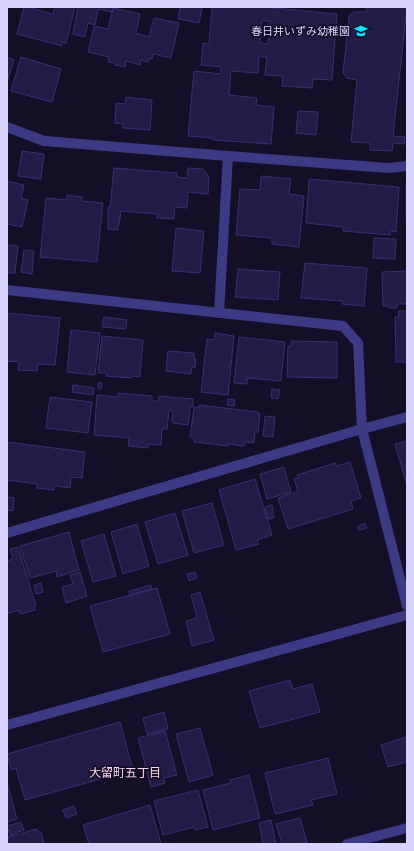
<svg xmlns="http://www.w3.org/2000/svg" width="414" height="851" font-family="Cabin,'Noto Sans JP',sans-serif">
	<rect width="100%" height="100%" fill="#130f26"/>
	<!-- building -->
	<g fill="#241b47" stroke="#3b2d73" fill-rule="evenodd">
		<path d="M24 7H27L53 14 55 7H75L66 43 62 42V46L17 34Z"/>
		<path d="M78 7H116V9L113 8 112 12 98 9 95 25 88 23 85 37 73 34Z"/>
		<path d="M180 7H202L199 23 178 19Z"/>
		<path d="M212 7H263L337 14 332 80 313 79 312 88 282 86 283 76 265 75 267 57H259L258 73 231 71 229 95 257 98 256 105 274 107 271 144 213 140V138L188 136 194 71 221 74V67L201 65 203 43 209 44ZM262 21H270L268 44 260 43Z"/>
		<path d="M366 7H407L393 136 405 137 404 144 393 143 392 151 370 150V143L351 142 357 80 347 78 343 73 349 16 354 12H366Z"/>
		<path d="M113 8 140 14 136 33 149 37 154 18 179 23 171 58 153 54 152 59 149 58 148 62 141 60 140 65 126 61 125 67 115 65V63L108 62 109 57 88 52 94 26 108 29Z"/>
		<path d="M7 57 14 60 7 82Z"/>
		<path d="M21 57 61 69 52 102 11 91Z"/>
		<path d="M126 97 152 100 150 130 123 128V124L115 123 116 103 125 104Z"/>
		<path d="M298 111 318 112 316 135 296 133Z"/>
		<path d="M22 151 44 154 41 179 18 176Z"/>
		<path d="M114 168 177 173V177L187 178 188 168 203 169 209 177 208 194 188 192 187 208 175 207 174 219 157 218V214L121 211 119 225H118V230L108 229V207H110Z"/>
		<path d="M261 176 291 179 289 194 304 196 299 247 272 244V238L236 235 240 189 260 190Z"/>
		<path d="M309 179 399 187 396 232 391 231 390 235 343 231V227L306 223Z"/>
		<path d="M7 181 24 185 21 198 28 200 22 227 7 224Z"/>
		<rect x="406" y="184" width="1" height="37"/>
		<path d="M67 195 82 197V201L103 203 97 262 40 257 46 198 67 200Z"/>
		<path d="M176 228 204 231 200 273 172 271Z"/>
		<path d="M374 238 396 239 395 259 373 258Z"/>
		<path d="M7 245 18 246 15 273H7Z"/>
		<path d="M24 250 34 251 32 274 21 272Z"/>
		<path d="M305 263 367 268 364 306 342 304V301L301 298Z"/>
		<path d="M238 269 280 272 278 300 235 297Z"/>
		<path d="M407 271 406 304H397V308H389V306H383L382 272Z"/>
		<path d="M398 311H407V362H396L395 317H399Z"/>
		<path d="M7 313 60 318 55 365 38 364 37 371 18 370 19 362 7 361Z"/>
		<path d="M104 317 127 320 126 329 102 327Z"/>
		<path d="M71 330 100 333 95 375 67 372Z"/>
		<path d="M215 333 234 336 228 395 201 392 207 339 214 340Z"/>
		<path d="M102 336 143 340 140 377 133 376 132 378 106 376V373H98Z"/>
		<path d="M239 337 285 342 281 381 247 378V384L234 383Z"/>
		<path d="M291 341 337 342V378L287 377 288 346H291Z"/>
		<path d="M168 351 194 353V359H196L195 368 192 367 191 374 166 371Z"/>
		<path d="M98 383H102L101 389H98Z"/>
		<path d="M73 385 94 388 93 395 72 392Z"/>
		<path d="M272 389 280 390 278 399 271 398Z"/>
		<path d="M118 393 152 396V401H158L159 396 193 399V407H190L188 425 173 423V422H172L173 411 169 410 167 429H162L161 445 148 444V448L128 446 129 438 94 435 97 395 118 397Z"/>
		<path d="M50 397 92 402 88 433 46 428Z"/>
		<path d="M228 399 235 400 234 406 227 405Z"/>
		<path d="M199 405 258 412V414H260L258 432H255L254 443 245 442 244 446 228 444V446L194 442V438L190 437 194 407 199 408Z"/>
		<path d="M265 416 275 417 273 437 263 436Z"/>
		<path d="M407 441V481L406 482 395 444Z"/>
		<path d="M7 442 85 452 82 478 71 477 70 488 55 486 54 490 37 488V484L7 480Z"/>
		<path d="M350 462 361 498 351 501 353 509 288 529 278 498 298 491 294 479 298 478 297 475 335 463 337 466Z"/>
		<path d="M284 467 291 492 267 499 260 474Z"/>
		<path d="M255 479 272 535 257 540 259 544 236 550 219 490Z"/>
		<path d="M7 497 14 498 13 511 7 510Z"/>
		<path d="M212 503 224 545 194 553 182 511Z"/>
		<path d="M272 505 274 518 268 519 265 507Z"/>
		<path d="M175 513 188 555 158 564 145 522Z"/>
		<path d="M365 523 367 528 359 530 358 526Z"/>
		<path d="M137 524 149 566 123 574 111 532Z"/>
		<path d="M69 532 79 570 57 577 56 571 30 578 20 546Z"/>
		<path d="M104 534 116 576 93 582 81 541Z"/>
		<path d="M18 547 36 606H34L35 610 20 614 19 610 7 614V561L13 559 10 549Z"/>
		<path d="M80 572 87 596 66 603 62 587 73 584 70 575Z"/>
		<path d="M195 572 197 578 189 581 187 574Z"/>
		<path d="M41 583 43 592 36 594 34 585Z"/>
		<path d="M151 585 152 589 130 595 129 591Z"/>
		<path d="M157 588 170 634 103 652 90 606Z"/>
		<path d="M200 592 214 640 192 646 186 621 197 618 191 595Z"/>
		<path d="M290 680 293 689 312 684 320 712 260 728 249 691Z"/>
		<path d="M164 712 168 729 147 734 143 718Z"/>
		<path d="M120 722 133 770 25 800 16 768 11 770 7 754Z"/>
		<path d="M200 728 213 775 189 782 176 734Z"/>
		<path d="M165 731 177 775 164 778 165 783 151 787 138 738Z"/>
		<path d="M407 737V762L388 767 381 745Z"/>
		<path d="M328 758 337 794 311 800 313 805 275 814 265 773Z"/>
		<path d="M249 775 260 818 213 830 203 790 231 783 230 780Z"/>
		<path d="M7 782 17 819 7 822Z"/>
		<path d="M198 790 208 827 195 830 194 827 163 835 154 801Z"/>
		<path d="M150 805 161 844H89L83 825Z"/>
		<path d="M74 806 77 814 66 818 63 810Z"/>
		<path d="M300 818 307 842 300 844H282L276 824Z"/>
		<path d="M271 820 276 844H263L259 823Z"/>
		<path d="M21 822 24 830 10 835 7 826Z"/>
		<path d="M37 829 38 832H41L44 844H7L8 837Z"/>
	</g>
	<g fill="none" stroke-linecap="round" stroke-linejoin="round">
		<!-- minor -->
		<g stroke="#3d3a85" stroke-width="10">
			<path d="M7 127 44 141 228 156 389 168 407 166"/>
			<path d="M7 290 343 326 358 343 362 429 407 606"/>
			<path d="M219 313 228 156"/>
			<path d="M7 533 362 429 407 417"/>
			<path d="M7 725 407 615"/>
			<path d="M347 844 407 828"/>
		</g>
	</g>
	<!-- icons -->
	<defs>
		<g id="school-bare" transform="scale(1.08)"><path d="M0-5L7-2L0 1L-7-2ZM-4 1L0 2.5L4 1V4Q0 6-4 4Z" fill="#00e5ff" stroke="#130f26" stroke-width="2.5" paint-order="stroke"/></g>
	</defs>
	<g fill-rule="evenodd">
		<use href="#school-bare" x="361" y="31"/>
	</g>
	<g text-anchor="middle" stroke-width="3.5" stroke-linejoin="round" paint-order="stroke">
		<!-- poi labels -->
		<g font-size="11" fill="#d9d4ff" stroke="#130f26" text-anchor="end">
			<text x="350" y="35">春日井いずみ幼稚園</text>
		</g>
		<!-- neighbourhood labels -->
		<g font-size="12" fill="#ffd6f0" stroke="#130f26">
			<text x="125" y="777">大留町五丁目</text>
		</g>
	</g>
	<!-- border -->
	<rect width="414" height="851" fill="none" stroke="#d9d4ff" stroke-width="16"/>
</svg>
